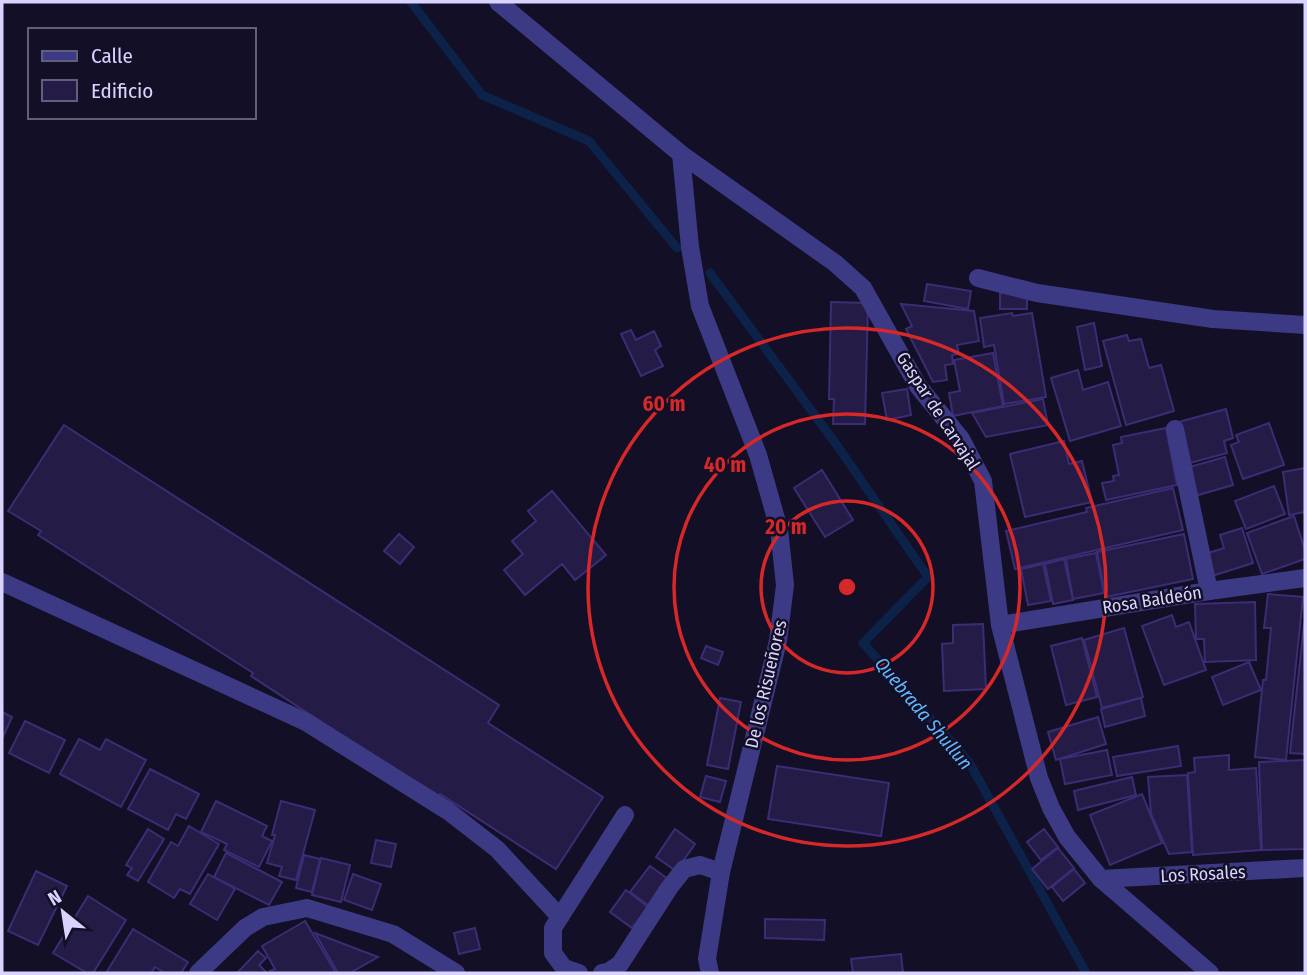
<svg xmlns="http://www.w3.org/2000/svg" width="1307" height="975" font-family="'Fira Sans Condensed',sans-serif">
	<rect width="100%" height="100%" fill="#130f26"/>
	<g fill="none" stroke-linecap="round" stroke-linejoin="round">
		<!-- stream -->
		<g stroke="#0c2248" stroke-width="9">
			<path d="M411 2 482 95 589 141 677 248"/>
			<path d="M710 273 836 444 928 577 863 643 969 762 1086 973"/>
		</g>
	</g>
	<!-- building -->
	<g fill="#241b47" stroke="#3b2d73" stroke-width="2">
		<path d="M927 284 971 291 968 309 924 301Z"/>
		<rect x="1000" y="293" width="27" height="16"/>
		<path d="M831 302 868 303 865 424H833L834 399H829Z"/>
		<path d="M901 304 974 311 979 341 957 345 959 354 952 355 953 364 945 365 947 380 933 382 906 329 912 326Z"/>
		<path d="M1012 313 1013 316 1032 313 1046 397 1004 404 994 345 984 347 980 318Z"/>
		<path d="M1094 323 1102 366 1085 370 1077 327Z"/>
		<path d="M631 330 636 340 654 331 661 346 655 350 663 366 641 376 621 334Z"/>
		<path d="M1127 335 1129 341 1141 339 1149 368 1161 365 1174 411 1126 425 1103 341Z"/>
		<path d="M993 353 1003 406 953 416 949 393 960 391 954 360Z"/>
		<path d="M1078 370 1083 390 1108 382 1121 426 1070 441 1051 378Z"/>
		<path d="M907 389 911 415 887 420 882 393Z"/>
		<path d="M1043 399 1048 425 986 437 972 413Z"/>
		<path d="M1226 409 1233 438 1224 441 1227 453 1186 464 1175 423Z"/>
		<path d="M1269 423 1284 465 1243 479 1231 445 1239 442 1236 435Z"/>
		<path d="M64 425 499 705 488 723 603 797 556 869 440 794 438 798 251 676 253 673 38 535 41 531 8 511Z"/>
		<path d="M1166 428 1177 485 1106 500 1102 483 1114 481 1113 476 1119 475 1113 445 1122 443 1121 437Z"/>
		<path d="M1064 441 1069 464 1082 461 1092 502 1025 517 1010 454Z"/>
		<path d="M1225 457 1233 485 1188 498 1179 470Z"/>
		<path d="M1305 468V512L1289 515 1283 472Z"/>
		<path d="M822 470 853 520 825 537 794 488Z"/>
		<path d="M1274 486 1285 514 1246 529 1235 501Z"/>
		<path d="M1173 488 1183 530 1015 569 1006 531 1087 512 1086 508Z"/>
		<path d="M552 491 606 555 575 580 562 564 525 595 504 570 523 554 512 541 536 521 528 511Z"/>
		<path d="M1294 516 1305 550V559L1262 574 1247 533Z"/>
		<path d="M1242 528 1253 563 1212 576 1205 554 1224 548 1220 535Z"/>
		<path d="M399 534 414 547 400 564 384 551Z"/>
		<path d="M1184 534 1193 579 1106 597 1097 552Z"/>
		<path d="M1096 553 1104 593 1073 599 1066 559Z"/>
		<path d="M1064 559 1073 600 1053 604 1045 564Z"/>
		<path d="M1043 564 1051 601 1028 605 1021 569Z"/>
		<path d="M1268 594 1303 597 1286 760 1255 757 1263 680H1266L1271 628H1264Z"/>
		<path d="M1255 602 1256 660 1205 662 1204 639H1196L1195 604Z"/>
		<path d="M1172 615 1176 627 1189 622 1206 670 1164 685 1142 626Z"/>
		<path d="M983 624 986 689 944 691 942 644 953 643V625Z"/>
		<path d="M1304 624H1305V754L1290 753Z"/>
		<path d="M1124 628 1143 697 1102 708 1084 640Z"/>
		<path d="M1082 638 1097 697 1066 705 1051 646Z"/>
		<path d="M706 646 723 652 718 665 701 658Z"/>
		<path d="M1249 662 1261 690 1223 705 1212 677Z"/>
		<path d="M720 698 741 702 728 769 707 765Z"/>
		<path d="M1141 698 1145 716 1105 727 1101 709Z"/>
		<path d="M2 712 12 717 2 739Z"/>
		<path d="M1098 717 1106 744 1056 760 1048 732Z"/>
		<path d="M25 721 65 740 49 773 9 753Z"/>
		<path d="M79 739 100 750 106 739 146 760 121 807 60 774Z"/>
		<path d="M1178 746 1181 766 1117 776 1113 757Z"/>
		<path d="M1107 750 1112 775 1065 784 1060 759Z"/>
		<path d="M1229 755V770L1256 768 1261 850 1193 855 1188 773 1195 772 1194 758Z"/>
		<path d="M1305 760V849L1262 850 1259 762Z"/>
		<path d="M777 766 889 783 881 836 768 819Z"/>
		<path d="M150 769 199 794 186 819 176 814 168 830 128 809Z"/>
		<path d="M1187 775 1192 852 1169 854 1151 814 1148 777Z"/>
		<path d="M706 776 726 781 720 802 700 797Z"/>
		<path d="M1132 777 1136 795 1078 810 1074 791Z"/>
		<path d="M1142 794 1162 843 1110 865 1090 815Z"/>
		<path d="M216 801 267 826 262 836 272 841 259 867 224 850 227 844 201 832Z"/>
		<path d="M281 801 315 810 296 880 279 876 282 867 267 863 275 835H272Z"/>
		<path d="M189 826 219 844 190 894 180 889 174 898 148 882 171 842 178 846Z"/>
		<path d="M148 829 164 839 138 881 127 875 132 868 126 865Z"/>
		<path d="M675 829 695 844 676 871 656 857Z"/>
		<path d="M1044 829 1058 847 1041 860 1027 842Z"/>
		<path d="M376 840 396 844 391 867 371 863Z"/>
		<path d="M1058 848 1074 868 1048 889 1032 869Z"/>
		<path d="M226 853 282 882 269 905 214 877Z"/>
		<path d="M304 855 320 859 312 892 296 888Z"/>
		<path d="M321 858 350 865 341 902 312 895Z"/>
		<path d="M650 866 668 879 648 905 630 892Z"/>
		<path d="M1074 869 1085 883 1063 901 1052 887Z"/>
		<path d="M36 871 67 886 38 945 8 931Z"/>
		<path d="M208 874 235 889 217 920 190 904Z"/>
		<path d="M353 874 381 884 372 910 344 900Z"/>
		<path d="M626 890 648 907 632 928 610 912Z"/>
		<path d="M88 896 126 920 93 973H87L53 953Z"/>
		<path d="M765 919 825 920 824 940 765 938Z"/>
		<path d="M305 921 336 973H271L270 971 275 969 262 946Z"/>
		<path d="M475 928 480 949 459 954 454 933Z"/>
		<path d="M133 929 188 962 181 973H165L155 967 151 973H106Z"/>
		<path d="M315 933 378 957 350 973H338Z"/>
		<path d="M258 951 266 958 259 965 267 973H237Z"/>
		<path d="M901 954 903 973H853L851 959Z"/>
	</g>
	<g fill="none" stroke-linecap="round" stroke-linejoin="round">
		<!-- service -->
		<g stroke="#3d3a85" stroke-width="18">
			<path d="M2 582 306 722 448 811 497 849 560 917"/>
			<path d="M579 973 564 968 553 953V928L625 815"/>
			<path d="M602 973 608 972 620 964 669 888 684 869 700 865 721 872"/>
		</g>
		<!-- minor -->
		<g stroke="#3d3a85" stroke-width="18">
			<path d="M498 2 681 154 835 263 863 288 918 386 961 439 983 481 1000 625 1039 778 1051 808 1067 837 1101 879 1210 973"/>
			<path d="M681 154 690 247 700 306 758 455 779 529 785 585 778 641 721 872 707 959 710 973"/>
			<path d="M978 278 1037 293 1213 319 1305 325"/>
			<path d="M1175 429 1209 591"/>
			<path d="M1000 625 1209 591 1305 578"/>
			<path d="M1101 879 1305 868"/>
			<path d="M198 973 245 928 263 917 307 908 393 934 456 973"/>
		</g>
	</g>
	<!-- distance rings -->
	<g fill="none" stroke="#d62828" stroke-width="3.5">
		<circle cx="847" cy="587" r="86"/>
		<circle cx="847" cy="587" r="173"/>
		<circle cx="847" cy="587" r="259"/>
	</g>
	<g text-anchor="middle" stroke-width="5" stroke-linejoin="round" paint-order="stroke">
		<!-- street labels -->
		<g font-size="18" fill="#d9d4ff" stroke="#130f26">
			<text transform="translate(938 411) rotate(57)" y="6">Gaspar de Carvajal</text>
			<text transform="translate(1152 600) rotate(-9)" y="6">Rosa Baldeón</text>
			<text transform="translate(766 684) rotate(-77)" y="6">De los Risueñores</text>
			<text transform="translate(1203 874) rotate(-3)" y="6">Los Rosales</text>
		</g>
		<!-- water labels -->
		<g font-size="19" font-style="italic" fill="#62b6ff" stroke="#130f26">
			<text transform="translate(924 713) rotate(50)" y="7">Quebrada Shullun</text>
		</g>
	</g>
	<circle cx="847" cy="587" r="10" fill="#d62828" stroke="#130f26" stroke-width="3.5"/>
	<g font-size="21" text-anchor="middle" font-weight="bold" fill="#d62828" stroke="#130f26" stroke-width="5" stroke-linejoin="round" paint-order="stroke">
		<text x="664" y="411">60 m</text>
		<text x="725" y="472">40 m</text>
		<text x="786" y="534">20 m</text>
	</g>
	<!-- border -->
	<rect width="1307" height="975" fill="none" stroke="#d9d4ff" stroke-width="7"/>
	<!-- legend -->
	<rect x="28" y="28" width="228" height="91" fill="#130f26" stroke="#625e7d" stroke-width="2"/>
	<rect x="42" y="51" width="35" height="10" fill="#3d3a85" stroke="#625e7d" stroke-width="2"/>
	<text x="91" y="63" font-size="21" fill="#d9d4ff">Calle</text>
	<rect x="42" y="80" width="35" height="21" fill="#241b47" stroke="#625e7d" stroke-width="2"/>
	<text x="91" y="98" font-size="21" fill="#d9d4ff">Edificio</text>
	<!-- north arrow -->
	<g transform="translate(63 912) rotate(330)" stroke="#130f26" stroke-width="5" paint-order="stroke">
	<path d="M0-5L12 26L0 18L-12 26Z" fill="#d9d4ff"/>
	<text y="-10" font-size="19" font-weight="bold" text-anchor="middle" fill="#d9d4ff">N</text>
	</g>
</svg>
